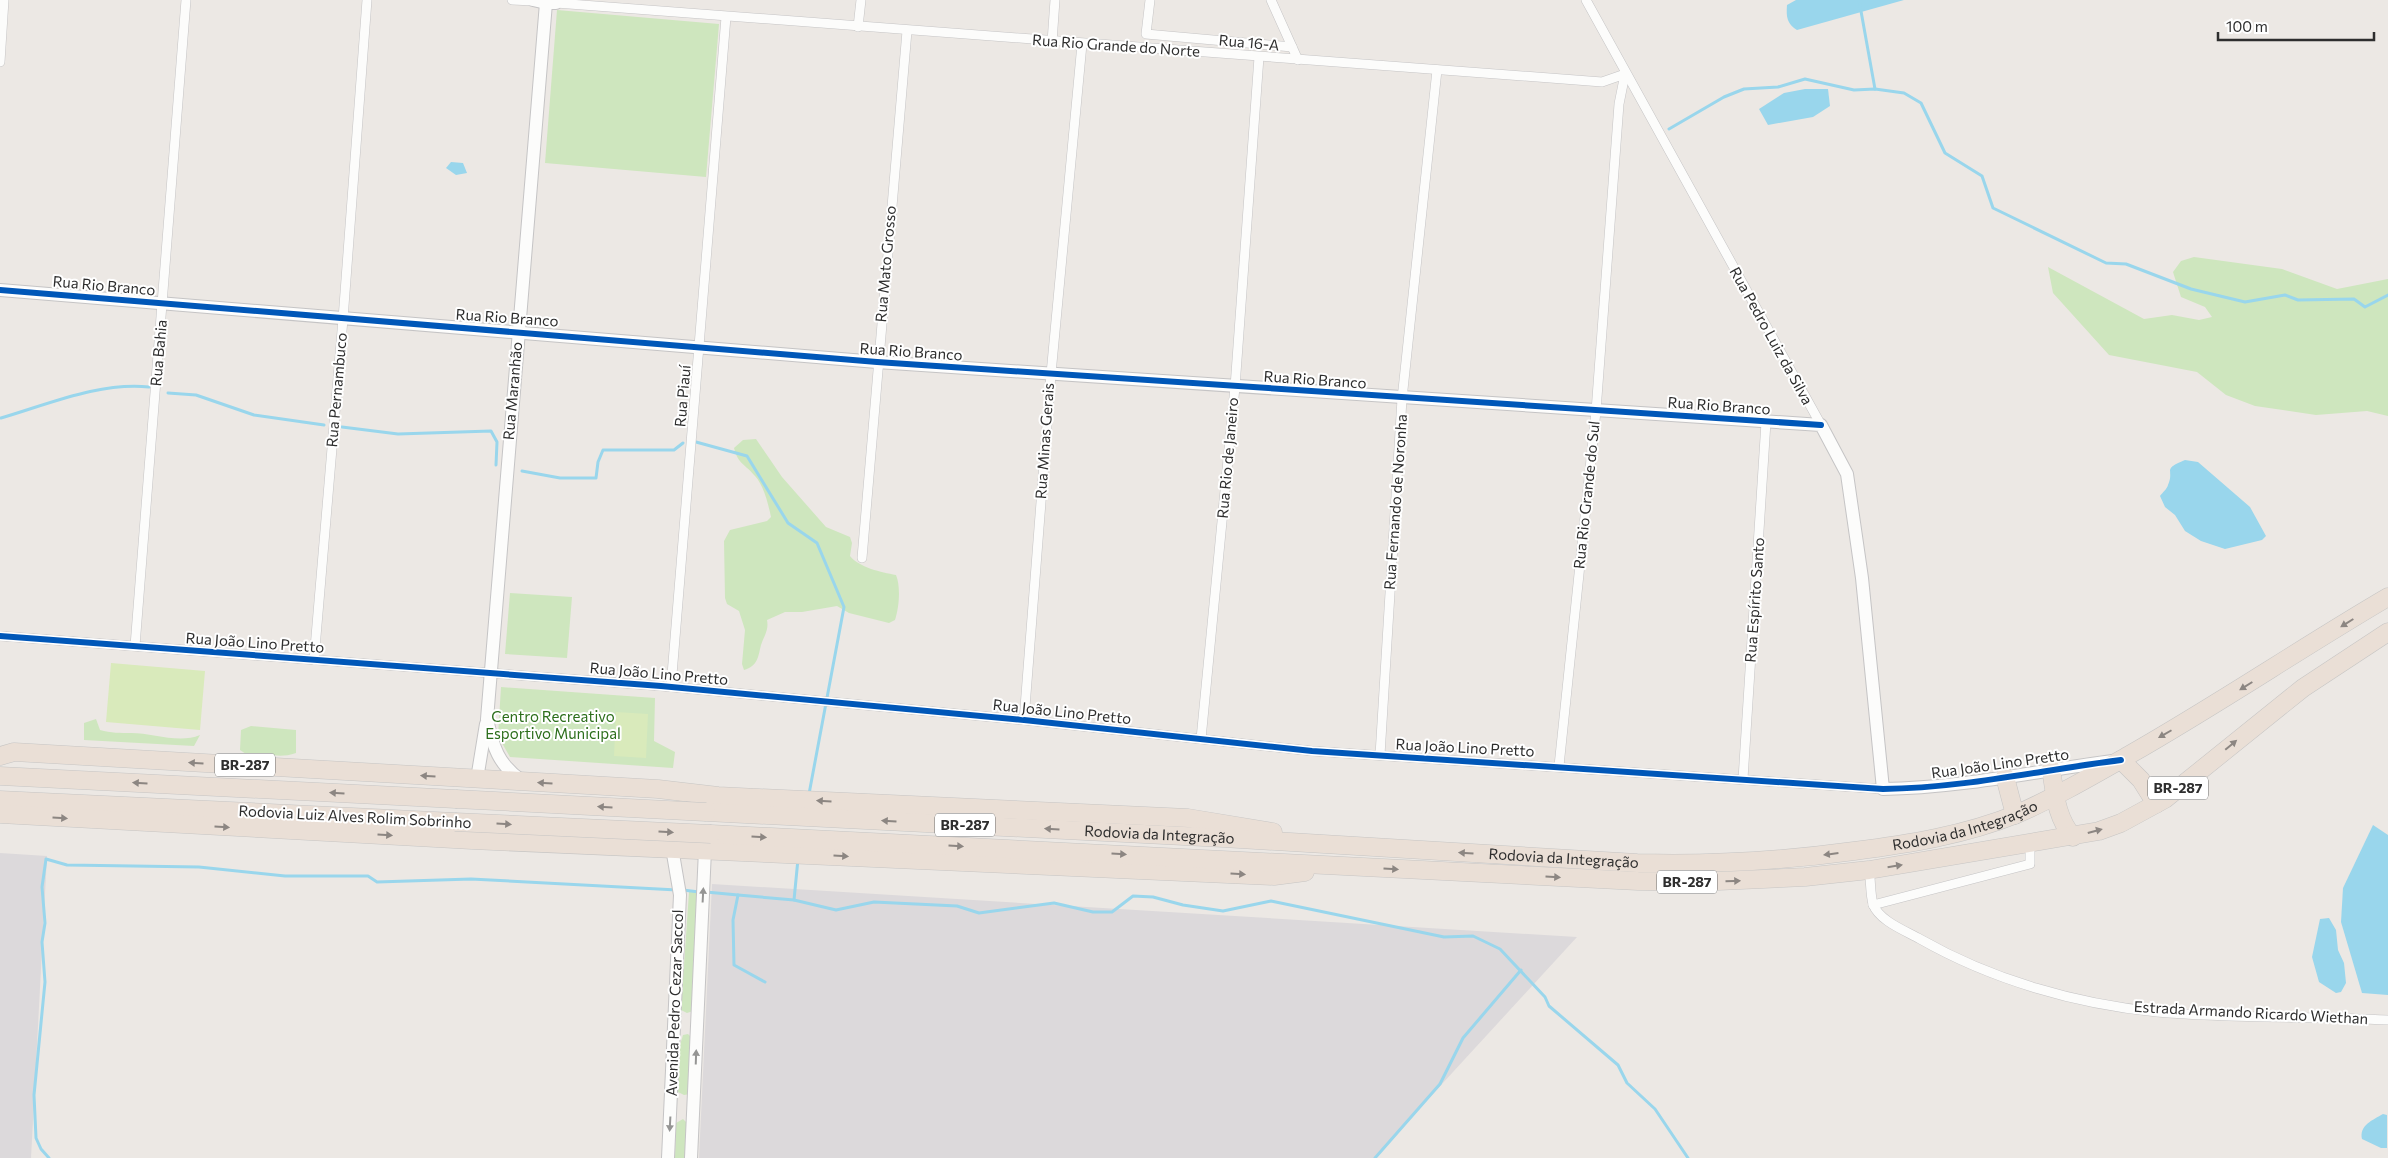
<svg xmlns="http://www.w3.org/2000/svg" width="2388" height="1158" font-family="Commissioner,sans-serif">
	<rect width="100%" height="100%" fill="#ece8e4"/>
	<!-- industrial -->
	<g fill="#dcd9db">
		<path d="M0 853 47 856 31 1158H0Z"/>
		<path d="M712 884 1577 937 1374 1158H699Z"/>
	</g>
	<!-- green -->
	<g fill="#cee6be">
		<path d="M557 10 719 24 706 177 545 163Z"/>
		<path d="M2194 257 2282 269 2337 289 2388 279V416L2367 411 2316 415 2255 406 2226 395 2197 372 2109 355 2053 293 2048 267 2144 319 2172 315 2199 320 2212 317 2205 307 2181 297 2173 272 2181 261Z"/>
		<path d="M756 439 782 477 826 527 850 537 852 543 850 556C860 568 881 572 896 575 901 587 899 608 895 620L889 623 849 613 837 606 802 612H785L767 620C769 630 764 636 761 645 758 657 758 666 744 670L742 664 745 630 739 611 727 604 725 598 724 541 730 530 767 521 771 517C768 503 764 486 755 476 745 464 738 464 734 448L743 440Z"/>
		<path d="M510 593 572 597 567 658 505 654Z"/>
		<path d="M501 687 655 698 654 741 675 752 673 768 510 757 498 736Z"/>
		<path d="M96 719 100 730C111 733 120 733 131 733 153 733 179 744 200 735L194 746 84 740V723Z"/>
		<path d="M251 726 296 730V753C276 760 266 751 246 754L240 750 241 730Z"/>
		<path d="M689 892H699L693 1011 687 1013 681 1010Z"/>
		<path d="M688 1034 692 1038 690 1094 684 1095 678 1092 680 1045 683 1035Z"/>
		<path d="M683 1119 688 1124 686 1158H675L676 1123Z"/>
	</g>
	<!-- pitch -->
	<g fill="#d9eabb">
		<path d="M111 663 205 671 200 730 106 722Z"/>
		<path d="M616 712 648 714 646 758 614 756Z"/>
	</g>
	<!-- water -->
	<g fill="#99d6ec">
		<path d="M1796 0H1904L1797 30C1787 24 1786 17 1787 5Z"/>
		<path d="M1805 89H1828L1830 106 1813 117 1768 125 1759 109 1784 93Z"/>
		<path d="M451 162 463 163 467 173 456 175 446 168Z"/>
		<path d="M2185 460 2198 462 2250 507 2266 536 2262 540 2225 549 2201 541 2185 531 2175 515 2165 507 2160 496C2163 492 2167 489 2168 485 2175 469 2161 470 2185 460Z"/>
		<path d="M2373 825 2388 835V995L2362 993 2341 922 2343 888Z"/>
		<path d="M2329 918 2336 930 2338 950 2344 963 2346 983 2341 992 2336 993 2319 982 2312 957 2320 919Z"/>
		<path d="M2383 1114 2387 1115V1148H2381L2362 1139C2359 1125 2373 1120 2383 1114Z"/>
	</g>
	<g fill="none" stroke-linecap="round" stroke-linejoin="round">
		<!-- stream -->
		<g stroke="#99d6ec" stroke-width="3">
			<path d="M1859 0 1875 89"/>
			<path d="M1669 129 1724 97 1744 89 1778 87 1805 79 1854 90 1875 89 1904 93 1921 103 1945 153 1982 176 1993 208 2106 263 2126 264 2191 289 2245 302 2285 295 2298 300 2354 299 2365 307 2388 295"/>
			<path d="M168 393 196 395 254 415 324 425"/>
			<path d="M1 418C49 404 99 382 149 387"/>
			<path d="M342 427 398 434 491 431 497 442 496 465"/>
			<path d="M696 442 747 456 788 523 817 543 844 607 809 794"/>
			<path d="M522 471 560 478H596L598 462 603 450H674L683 443"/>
			<path d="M683 890 699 892"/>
			<path d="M706 892 738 895"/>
			<path d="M794 900 798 859"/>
			<path d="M765 982 734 965 733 920 738 895 794 900 836 910 874 902 957 906 979 913 1054 903 1093 912H1112L1133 896 1153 897 1183 905 1223 911 1271 901 1444 937 1473 936 1500 949 1545 997 1549 1006 1618 1065 1627 1083 1655 1109 1688 1158"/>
			<path d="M49 1158 41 1149 36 1138 34 1095 45 982 42 942 45 923 42 887 46 859 67 865 199 867 285 876H368L377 882 471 879 677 890"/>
			<path d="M1375 1158 1440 1084 1463 1038 1521 970"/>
		</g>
		<!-- street casing -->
		<g stroke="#c5c4c5" stroke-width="10">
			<g id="street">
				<path d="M512 0 534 1"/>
				<path d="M1150 0 1146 34 1292 47"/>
				<path d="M1271 0 1298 60"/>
				<path d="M1586 0 1821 425"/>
				<path d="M556 3 1602 82 1625 74"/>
				<path d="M858 27 861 0"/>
				<path d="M1052 42 1055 0"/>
				<path d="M0 62 4 0"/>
				<path d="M862 558 907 31"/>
				<path d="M0 636 661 686 1024 720 1312 751 1883 789"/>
				<path d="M135 646 186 0"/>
				<path d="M314 660 343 319 367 0"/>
				<path d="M671 687 726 17"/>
				<path d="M1024 720 1051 374 1082 44"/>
				<path d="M1201 739 1235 387 1259 57"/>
				<path d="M1380 755 1402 399 1437 70"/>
				<path d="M1559 766 1596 411 1619 104 1625 74"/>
				<path d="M1743 779 1766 422"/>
				<path d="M1869 870C1871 880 1870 893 1873 904 1879 921 1906 931 1920 939 1992 980 2076 1004 2157 1012 2234 1019 2311 1016 2388 1020"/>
				<path d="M1873 905 2030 864V844"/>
			</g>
		</g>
		<!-- secondary casing -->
		<g stroke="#c5c4c5" stroke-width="14">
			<g id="secondary">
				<path d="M533 0 546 3H556L559 0"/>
				<path d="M0 290 877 362 1821 425 1847 474 1862 578 1883 789C1961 788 2036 771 2113 761"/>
				<path d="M477 779 486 724"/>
				<path d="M522 781C498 764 493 747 487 719L546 3"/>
				<path d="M668 1158 680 895 672 848"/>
				<path d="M691 1158 705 850"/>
			</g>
		</g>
		<!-- highway casing -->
		<g stroke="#c6c5c4" stroke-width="19">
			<g id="highway">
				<path d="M0 756 14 752 658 789 718 796 1188 818 1273 832"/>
				<path d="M2121 760 2141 780 2156 804"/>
				<path d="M2051 769C2055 794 2056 817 2073 837"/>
				<path d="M0 776 456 799"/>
				<path d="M2005 777 2015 815"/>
				<path d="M0 800 455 822"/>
				<path id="s1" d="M706 812 1223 838 1637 863C1710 865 1781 861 1854 851 1909 844 1965 835 2017 814 2056 797 2092 776 2129 755 2217 705 2301 648 2388 597"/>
				<path d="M0 814 472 840 1274 876 1305 872"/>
				<path d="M711 834 1638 881 1696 882 1805 877 1869 870 2099 831 2121 823 2165 799 2303 688 2388 632"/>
			</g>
		</g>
		<!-- street -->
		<use href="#street" stroke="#fcfcfb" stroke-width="9"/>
		<!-- secondary -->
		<use href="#secondary" stroke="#fcfcfb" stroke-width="12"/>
		<!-- highway -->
		<use href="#highway" stroke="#eadfd6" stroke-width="18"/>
		<!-- highway-bridge casing -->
		<g stroke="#c6c5c4" stroke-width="19" stroke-linecap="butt">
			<g id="highway-bridge">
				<path d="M456 799 706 812"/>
				<path d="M455 822 711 834"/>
			</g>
		</g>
		<!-- highway-bridge -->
		<use href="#highway-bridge" stroke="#eadfd6" stroke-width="18"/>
		<!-- cycleway casing -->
		<g stroke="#fff" stroke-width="9">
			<g id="cycleway">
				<path d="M0 290 877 362 1821 425"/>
				<path d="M0 636 661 686 1024 720 1312 751 1883 789C1964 788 2041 770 2121 760"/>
			</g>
		</g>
		<!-- cycleway -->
		<use href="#cycleway" stroke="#0057b8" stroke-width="6"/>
	</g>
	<!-- one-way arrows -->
	<defs><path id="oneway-solid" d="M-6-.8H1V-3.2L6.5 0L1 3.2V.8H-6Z" transform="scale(1.25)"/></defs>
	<g fill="#8c8682">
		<use href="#oneway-solid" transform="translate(2347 623) rotate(148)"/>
		<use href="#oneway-solid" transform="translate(2246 686) rotate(148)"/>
		<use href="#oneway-solid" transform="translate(2165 734) rotate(150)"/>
		<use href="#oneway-solid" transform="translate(2231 745) rotate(-40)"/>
		<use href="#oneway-solid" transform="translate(196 763) rotate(-177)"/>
		<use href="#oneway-solid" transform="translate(428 776) rotate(-177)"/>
		<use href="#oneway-solid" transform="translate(140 783) rotate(-177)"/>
		<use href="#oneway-solid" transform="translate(545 783) rotate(-177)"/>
		<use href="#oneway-solid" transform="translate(337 793) rotate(-177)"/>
		<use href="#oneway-solid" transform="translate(824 801) rotate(-177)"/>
		<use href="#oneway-solid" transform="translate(605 807) rotate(-177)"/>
		<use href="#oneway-solid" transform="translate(60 818) rotate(3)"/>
		<use href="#oneway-solid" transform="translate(889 821) rotate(-177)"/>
		<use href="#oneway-solid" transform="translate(504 824) rotate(3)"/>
		<use href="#oneway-solid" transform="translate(222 827) rotate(3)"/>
		<use href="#oneway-solid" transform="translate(1052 829) rotate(-177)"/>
		<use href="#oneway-solid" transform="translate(2095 831) rotate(-15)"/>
		<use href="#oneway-solid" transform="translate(666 832) rotate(3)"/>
		<use href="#oneway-solid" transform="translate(385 835) rotate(3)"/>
		<use href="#oneway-solid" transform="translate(759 837) rotate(3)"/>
		<use href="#oneway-solid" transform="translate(956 846) rotate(3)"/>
		<use href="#oneway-solid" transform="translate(1466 853) rotate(-177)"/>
		<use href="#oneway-solid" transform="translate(1119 854) rotate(3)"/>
		<use href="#oneway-solid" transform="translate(1831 854) rotate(173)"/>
		<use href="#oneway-solid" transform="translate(841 856) rotate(3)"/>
		<use href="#oneway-solid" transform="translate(1895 866) rotate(-9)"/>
		<use href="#oneway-solid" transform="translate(1391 869) rotate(3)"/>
		<use href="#oneway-solid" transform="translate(1238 874) rotate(3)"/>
		<use href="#oneway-solid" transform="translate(1553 877) rotate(3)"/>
		<use href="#oneway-solid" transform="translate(1733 881) rotate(-2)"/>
	</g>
	<g fill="#959594">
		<use href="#oneway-solid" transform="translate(703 895) rotate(-87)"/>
		<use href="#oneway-solid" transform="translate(696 1057) rotate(-88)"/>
		<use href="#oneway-solid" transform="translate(670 1124) rotate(93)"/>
	</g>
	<g text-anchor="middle" stroke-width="4" stroke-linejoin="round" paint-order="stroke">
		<!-- shield labels -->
		<g fill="#fff" stroke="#6d6d6d" stroke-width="1">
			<rect x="215" y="753.5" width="60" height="23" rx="4"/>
			<rect x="2148" y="776.5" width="60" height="23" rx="4"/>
			<rect x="935" y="813.5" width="60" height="23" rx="4"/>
			<rect x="1657" y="870.5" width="60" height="23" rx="4"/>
		</g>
		<g font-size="14" font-weight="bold" fill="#2e2e2e">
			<text x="245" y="770">BR-287</text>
			<text x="2178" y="793">BR-287</text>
			<text x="965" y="830">BR-287</text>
			<text x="1687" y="887">BR-287</text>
		</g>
		<!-- street labels -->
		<g font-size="15" fill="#2e2e2e" stroke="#fff">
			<text transform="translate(1249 43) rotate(5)" y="5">Rua 16-A</text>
			<text transform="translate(1116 46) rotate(4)" y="5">Rua Rio Grande do Norte</text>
			<text transform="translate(886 264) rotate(-85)" y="5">Rua Mato Grosso</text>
			<text transform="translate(104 286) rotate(5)" y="5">Rua Rio Branco</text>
			<text transform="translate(507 318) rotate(4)" y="5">Rua Rio Branco</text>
			<text transform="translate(1771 336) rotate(61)" y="5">Rua Pedro Luiz da Silva</text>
			<text transform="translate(911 352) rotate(4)" y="5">Rua Rio Branco</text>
			<text transform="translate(159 353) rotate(-85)" y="5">Rua Bahia</text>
			<text transform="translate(1315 380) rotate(4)" y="5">Rua Rio Branco</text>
			<text transform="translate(337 390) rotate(-85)" y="5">Rua Pernambuco</text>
			<text transform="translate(513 391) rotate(-85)" y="5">Rua Maranhão</text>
			<text transform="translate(683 396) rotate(-85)" y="5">Rua Piauí</text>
			<text transform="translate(1719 406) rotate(4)" y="5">Rua Rio Branco</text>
			<text transform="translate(1045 441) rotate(-86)" y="5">Rua Minas Gerais</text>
			<text transform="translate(1228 458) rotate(-85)" y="5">Rua Rio de Janeiro</text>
			<text transform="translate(1587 495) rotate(-84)" y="5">Rua Rio Grande do Sul</text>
			<text transform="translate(1396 502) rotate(-86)" y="5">Rua Fernando de Noronha</text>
			<text transform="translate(1755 600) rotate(-86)" y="5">Rua Espírito Santo</text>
			<text transform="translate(255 643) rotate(4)" y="5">Rua João Lino Pretto</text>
			<text transform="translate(659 674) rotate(5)" y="5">Rua João Lino Pretto</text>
			<text transform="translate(1062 712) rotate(6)" y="5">Rua João Lino Pretto</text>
			<text transform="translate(1465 748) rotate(3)" y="5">Rua João Lino Pretto</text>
			<text transform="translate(2000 764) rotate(-8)" y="5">Rua João Lino Pretto</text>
			<text transform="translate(355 817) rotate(3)" y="5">Rodovia Luiz Alves Rolim Sobrinho</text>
			<text dy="5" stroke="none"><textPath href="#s1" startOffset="1264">Rodovia da Integração</textPath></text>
			<text dy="5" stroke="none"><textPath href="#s1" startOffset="454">Rodovia da Integração</textPath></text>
			<text dy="5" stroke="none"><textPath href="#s1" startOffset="859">Rodovia da Integração</textPath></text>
			<text transform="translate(675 1003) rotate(-88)" y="5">Avenida Pedro Cezar Saccol</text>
			<text transform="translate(2251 1013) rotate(3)" y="5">Estrada Armando Ricardo Wiethan</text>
		</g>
		<!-- park labels -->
		<g font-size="15" fill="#2c6e1b" stroke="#fff">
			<text x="553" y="722">Centro Recreativo<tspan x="553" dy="17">Esportivo Municipal</tspan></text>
		</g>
	</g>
	<!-- scale -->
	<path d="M2218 32v8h156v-8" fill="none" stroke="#2e2e2e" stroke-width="2.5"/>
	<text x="2226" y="32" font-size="15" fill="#2e2e2e" stroke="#ffffff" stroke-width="4" paint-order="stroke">100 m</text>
</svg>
